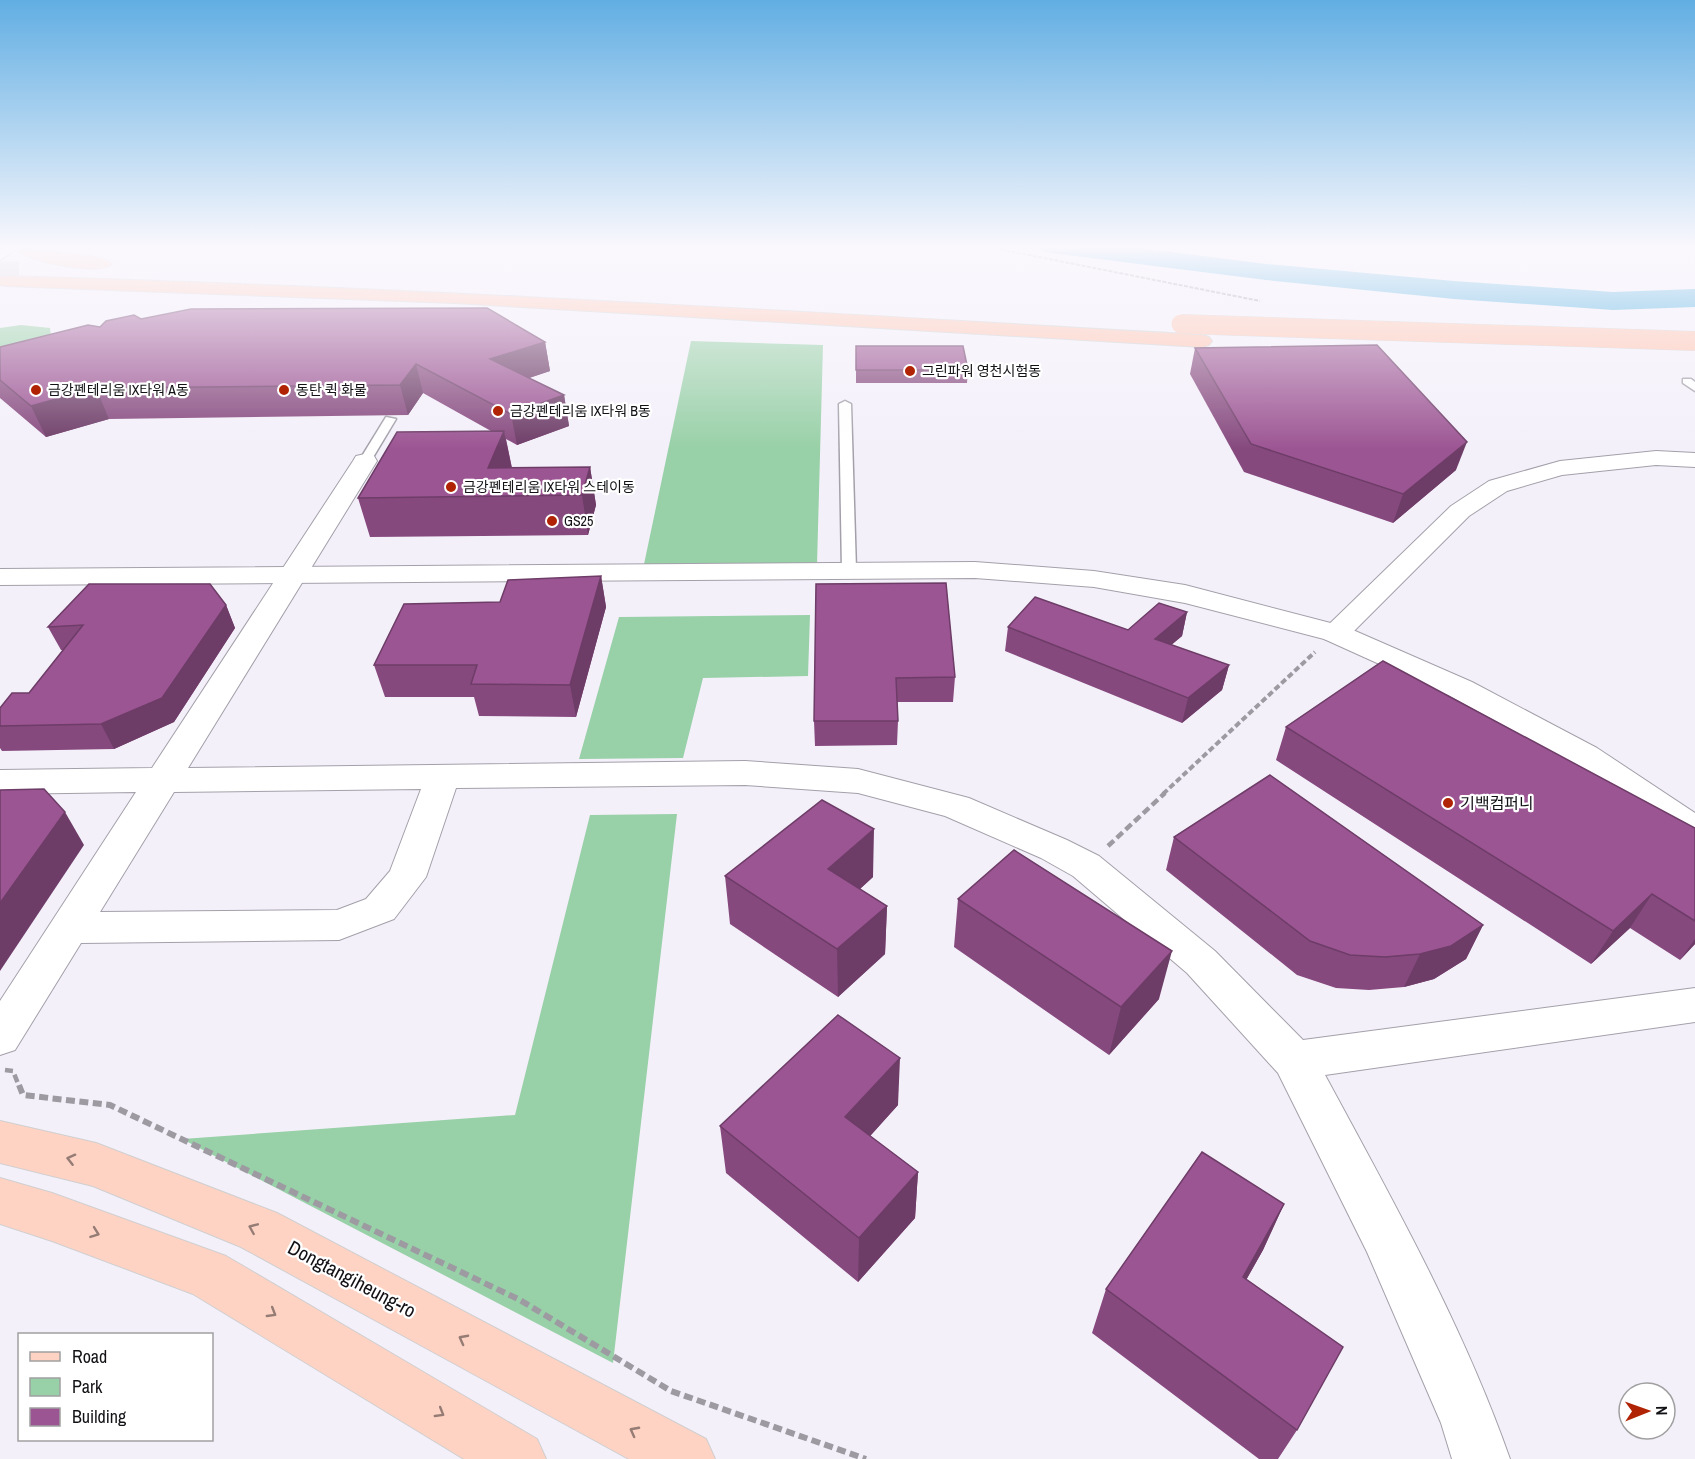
<svg xmlns="http://www.w3.org/2000/svg" width="1695" height="1459" font-family="'Archivo Narrow','Noto Sans KR',sans-serif">
	<rect width="100%" height="100%" fill="#f4f0fa"/>
	<!-- green -->
	<g fill="#98d0a7">
		<path d="M21 325 50 328 51 336 0 354V328Z"/>
		<path d="M691 341 823 345 817 565 643 569Z"/>
		<path d="M810 615 808 676 703 678 683 758 579 759 619 617Z"/>
		<path d="M677 814 613 1363 182 1139 515 1115 590 815Z"/>
	</g>
	<g fill="none" stroke-linecap="round" stroke-linejoin="round">
		<!-- river -->
		<path fill="#38a4db" fill-rule="evenodd" d="M1038 245H1117L1266 264 1454 281 1613 292 1695 289V307L1613 310 1454 299 1266 280 1051 253 1042 251Z"/>
		<!-- trunk-tunnel -->
		<path stroke="#d2cfd8" stroke-width="19" stroke-dasharray="19 10" stroke-linecap="butt" d="M0 271H20"/>
		<!-- service casing -->
		<g stroke="#a4a0aa" stroke-width="3">
			<g id="service">
				<path d="M1683 379H1691L1695 382V391L1683 383Z"/>
				<path d="M845 401 851 404 856 570 849 574 842 570 839 404Z"/>
				<path d="M386 417 396 419 369 464H361L359 461Z"/>
			</g>
		</g>
		<!-- minor casing -->
		<g stroke="#a4a0aa" stroke-width="2">
			<g id="minor">
				<path d="M1656 451 1695 453V467L1656 465 1562 475 1507 491 1469 516 1346 639 1335 642 1324 639 1320 633 1451 506 1489 481 1560 461Z"/>
				<path d="M365 454 374 456 377 461 188 768 745 761 858 769 969 798 1067 840 1099 856 1215 951 1303 1040 1695 988V1022L1325 1075C1392 1199 1463 1325 1510 1459H1452L1441 1423 1367 1252 1278 1073 1187 973 1073 876 1041 858 945 816 858 793 745 785 456 788 426 877 394 919 339 940 81 943 15 1050 0 1055V1001L136 792 0 794V770L152 768 353 461 356 456ZM421 789 390 871 366 899 337 910 100 912 174 792Z"/>
			</g>
		</g>
		<!-- tertiary casing -->
		<g stroke="#a4a0aa" stroke-width="2">
			<g id="tertiary">
				<path d="M3 245H23L0 260V247Z"/>
				<path d="M975 562 1094 571 1185 585 1346 627 1472 682 1597 748 1695 813V844L1682 840 1573 764 1450 696 1324 639 1185 603 1094 587 975 578 0 585V569Z"/>
			</g>
		</g>
		<!-- primary casing -->
		<g stroke="#d0cfd0" stroke-width="2">
			<g id="primary">
				<path d="M0 1121 96 1143 277 1213 706 1439 715 1459H629L241 1247 93 1186 0 1163Z"/>
				<path d="M0 1178 52 1193 226 1256 537 1439 546 1459H464L193 1294 52 1241 0 1224Z"/>
			</g>
		</g>
		<!-- trunk casing -->
		<g stroke="#d0cfd0" stroke-width="2">
			<g id="trunk">
				<path d="M22 245H38L37 248C53 255 104 253 112 264 103 276 28 263 18 250Z"/>
				<path d="M5 276C404 287 803 312 1202 335L1209 337 1212 341 1209 345 1202 347 454 303 5 286 0 285V277Z"/>
			</g>
		</g>
		<!-- path-far3 -->
		<path stroke="#9d9aa2" stroke-width="2" stroke-dasharray="4 1.5" stroke-linecap="butt" d="M979 245 1260 301"/>
		<!-- path-far2 -->
		<path stroke="#9d9aa2" stroke-width="4" stroke-dasharray="6 3" stroke-linecap="butt" d="M1163 794 1315 652"/>
		<!-- path-far1 -->
		<g stroke="#9d9aa2" stroke-width="4.5" stroke-dasharray="8 4" stroke-linecap="butt">
			<path d="M1108 846 1165 793"/>
			<path d="M5 1070 13 1071 19 1086"/>
		</g>
		<!-- path -->
		<path stroke="#9d9aa2" stroke-width="6" stroke-dasharray="9 4.5" stroke-linecap="butt" d="M19 1085 23 1095 110 1105 520 1300 671 1391 866 1459"/>
		<!-- service -->
		<use href="#service" fill="#fff" fill-rule="evenodd"/>
		<!-- minor -->
		<use href="#minor" fill="#fff" fill-rule="evenodd"/>
		<!-- tertiary -->
		<use href="#tertiary" fill="#fff" fill-rule="evenodd"/>
		<!-- primary -->
		<use href="#primary" fill="#ffd3c3" fill-rule="evenodd"/>
		<!-- trunk -->
		<use href="#trunk" fill="#ffc4af" fill-rule="evenodd"/>
		<!-- trunk-bridge casing -->
		<g stroke="#d0cfd0" stroke-width="20" stroke-linecap="butt">
			<path id="trunk-bridge" d="M1181 324 1695 341"/>
		</g>
		<!-- trunk-bridge -->
		<use href="#trunk-bridge" stroke="#ffc4af" stroke-width="19"/>
	</g>
	<!-- wall -->
	<g fill="#86497e">
		<path d="M100 327 545 342 550 371 529 378 564 395 569 426 517 445 506 439 512 468 590 467 596 505 588 535 370 537 358 498 491 431 423 393 408 415 109 419 46 437 0 398V347Z"/>
		<path d="M856 346 968 370 967 383H856Z"/>
		<path d="M1195 348 1456 470 1393 523 1244 472 1190 374Z"/>
		<path d="M601 576 606 607 576 717 479 716 474 697H385L374 665 500 602Z"/>
		<path d="M946 583 955 677 953 702H897L898 721 897 745 815 746 814 721Z"/>
		<path d="M226 605 235 628 174 722 114 749 2 751 0 748V708L29 693 63 650H61L48 627Z"/>
		<path d="M1187 612 1182 636 1171 645 1229 665 1222 690 1182 723 1005 651 1008 627 1128 630Z"/>
		<path d="M1286 727 1695 828V944L1680 960 1630 928 1591 964 1276 760Z"/>
		<path d="M1174 837 1483 925 1466 959 1434 979 1404 987 1369 990 1336 988 1297 975 1166 870Z"/>
		<path d="M725 876 873 877 860 889 887 906 885 954 838 997 730 924Z"/>
		<path d="M958 899 1159 999 1109 1055 954 947Z"/>
		<path d="M898 1105 870 1136 918 1172 915 1218 858 1282 726 1173 720 1126Z"/>
		<path d="M1284 1204 1263 1250 1246 1280 1297 1430 1278 1459H1259L1092 1333 1106 1289Z"/>
	</g>
	<!-- shaded-wall -->
	<g fill="#6d3c67">
		<path d="M545 342 550 371 496 389 490 359Z"/>
		<path d="M416 364 423 393 408 415 400 385Z"/>
		<path d="M96 388 109 419 46 437 31 406Z"/>
		<path d="M564 395 569 426 517 445 511 414Z"/>
		<path d="M504 431 512 469 488 468Z"/>
		<path d="M1467 442 1456 470 1393 523 1403 494Z"/>
		<path d="M590 467 596 505 588 535 582 495Z"/>
		<path d="M601 576 606 607 576 717 570 685Z"/>
		<path d="M226 605 235 628 174 722 114 749 101 724Z"/>
		<path d="M1187 612 1182 636 1150 663 1155 639Z"/>
		<path d="M1229 665 1222 690 1182 723 1188 698Z"/>
		<path d="M65 812 84 845 0 971V903Z"/>
		<path d="M874 829 873 877 829 917 828 869Z"/>
		<path d="M1652 894 1630 928 1591 964 1613 931Z"/>
		<path d="M887 906 885 954 838 997 837 949Z"/>
		<path d="M1483 925 1466 959 1434 979 1404 987 1420 954Z"/>
		<path d="M1695 939V944L1680 960Z"/>
		<path d="M1172 951 1159 999 1109 1055 1121 1007Z"/>
		<path d="M900 1058 898 1105 845 1164V1117Z"/>
		<path d="M918 1172 915 1218 858 1282 859 1238Z"/>
		<path d="M1284 1204 1263 1250 1223 1321 1243 1277Z"/>
	</g>
	<!-- building -->
	<g fill="#9c5593" stroke="#6d3c67" stroke-width="1.5">
		<path d="M487 308 545 342 490 359 564 395 511 414 416 364 400 385 96 388 31 406 0 380V347L88 325 100 327 106 321 134 315 141 319 191 309Z"/>
		<path d="M1377 345 1467 442 1403 494 1251 444 1195 348Z"/>
		<path d="M856 346H963L968 370H856Z"/>
		<path d="M504 431 488 468 590 467 582 495 358 498 397 432Z"/>
		<path d="M601 576 570 685 471 684 477 665H374L404 604 500 602 508 580Z"/>
		<path d="M946 583 955 677 896 678 898 721H814L816 584Z"/>
		<path d="M89 584H210L226 605 162 698 101 724 0 726V708L12 693H29L83 625 48 627Z"/>
		<path d="M1035 597 1128 630 1159 603 1187 612 1155 639 1229 665 1188 698 1008 627Z"/>
		<path d="M1383 661 1695 828V921L1652 894 1613 931 1286 727Z"/>
		<path d="M1270 775 1483 925 1451 946 1420 954 1385 957 1350 955 1310 941 1174 837Z"/>
		<path d="M44 789 65 812 0 903V790Z"/>
		<path d="M822 800 874 829 828 869 887 906 837 949 725 876Z"/>
		<path d="M1014 850 1172 951 1121 1007 958 899Z"/>
		<path d="M838 1015 900 1058 845 1117 918 1172 859 1238 720 1126Z"/>
		<path d="M1202 1152 1284 1204 1243 1277 1343 1347 1297 1430 1106 1289Z"/>
	</g>
	<!-- one-way arrows -->
	<defs><path id="oneway-chevron" d="M-2-3.5L2.5 0L-2 3.5" fill="none" stroke-width="1.6" stroke-linecap="round" stroke-linejoin="round" transform="scale(1.5)"/></defs>
	<g stroke="#957c75">
		<use href="#oneway-chevron" transform="translate(71 1159) rotate(-166)"/>
		<use href="#oneway-chevron" transform="translate(253 1228) rotate(-157)"/>
		<use href="#oneway-chevron" transform="translate(95 1233) rotate(20)"/>
		<use href="#oneway-chevron" transform="translate(272 1313) rotate(31)"/>
		<use href="#oneway-chevron" transform="translate(463 1339) rotate(-152)"/>
		<use href="#oneway-chevron" transform="translate(440 1413) rotate(31)"/>
		<use href="#oneway-chevron" transform="translate(634 1431) rotate(-152)"/>
	</g>
	<!-- sky -->
	<linearGradient id="sky" x2="0" y2="1"><stop stop-color="#61aee3"/><stop offset="0.55" stop-color="#faf8fd"/><stop offset="1" stop-color="#faf8fd" stop-opacity="0"/></linearGradient>
	<rect width="1695" height="449" fill="url(#sky)"/>
	<!-- markers -->
	<g fill="#b02304" stroke="#fff" stroke-width="2">
		<circle cx="910" cy="371" r="6"/>
		<circle cx="36" cy="390" r="6"/>
		<circle cx="284" cy="390" r="6"/>
		<circle cx="498" cy="411" r="6"/>
		<circle cx="451" cy="487" r="6"/>
		<circle cx="552" cy="521" r="6"/>
		<circle cx="1448" cy="803" r="6"/>
	</g>
	<g text-anchor="middle" stroke-width="4.5" stroke-linejoin="round" paint-order="stroke">
		<!-- far-poi labels -->
		<g font-size="14" fill="#131115" stroke="#fff" text-anchor="start">
			<text x="922" y="376">그린파워 영천시험동</text>
			<text x="48" y="395">금강펜테리움 IX타워 A동</text>
			<text x="296" y="395">동탄 퀵 화물</text>
			<text x="510" y="416">금강펜테리움 IX타워 B동</text>
			<text x="463" y="492">금강펜테리움 IX타워 스테이동</text>
			<text x="564" y="526">GS25</text>
		</g>
		<!-- poi labels -->
		<g font-size="16" fill="#131115" stroke="#fff" text-anchor="start">
			<text x="1460" y="809">기백컴퍼니</text>
		</g>
		<!-- near-street labels -->
		<g font-size="20" fill="#131115" stroke="#fff">
			<text transform="translate(352 1279) rotate(28)" y="7">Dongtangiheung-ro</text>
		</g>
	</g>
	<!-- legend -->
	<rect x="18" y="1333" width="195" height="108" fill="#ffffff" stroke="#a1a0a1" stroke-width="1.5"/>
	<rect x="30" y="1352" width="30" height="9" fill="#ffd3c3" stroke="#a1a0a1" stroke-width="1.5"/>
	<text x="72" y="1363" font-size="18" fill="#131115">Road</text>
	<rect x="30" y="1378" width="30" height="18" fill="#98d0a7" stroke="#a1a0a1" stroke-width="1.5"/>
	<text x="72" y="1393" font-size="18" fill="#131115">Park</text>
	<rect x="30" y="1408" width="30" height="18" fill="#9c5593" stroke="#a1a0a1" stroke-width="1.5"/>
	<text x="72" y="1423" font-size="18" fill="#131115">Building</text>
	<!-- north arrow -->
	<g transform="translate(1647 1411) rotate(89)"><circle r="28" fill="#ffffff" stroke="#a1a0a1" stroke-width="1.5"/>
	<path d="M0-4.5L10 22L0 15L-10 22Z" fill="#b02304"/>
	<text y="-9" font-size="16" font-weight="bold" text-anchor="middle" fill="#131115">N</text>
	</g>
</svg>
